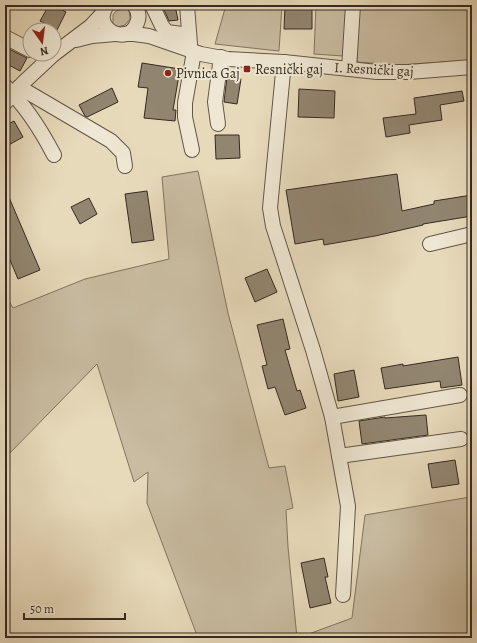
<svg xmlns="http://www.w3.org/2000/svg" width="477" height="643" font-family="Alegreya,serif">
	<rect width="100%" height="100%" fill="#e7dabb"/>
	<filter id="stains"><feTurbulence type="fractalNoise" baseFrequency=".005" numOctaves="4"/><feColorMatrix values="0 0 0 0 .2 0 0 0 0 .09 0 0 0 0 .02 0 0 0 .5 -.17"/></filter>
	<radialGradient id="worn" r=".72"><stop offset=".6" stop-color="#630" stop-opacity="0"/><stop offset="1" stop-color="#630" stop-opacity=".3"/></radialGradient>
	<!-- green -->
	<g fill="#c9bca1" stroke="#807361">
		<path d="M226 5H282L279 51 215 44Z"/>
		<path d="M316 5H346L343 56 314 54Z"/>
		<path d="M359 5H472V60L399 65 357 62Z"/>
		<path d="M125 8 129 10 130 19 125 25 117 27 113 23V15L116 11Z"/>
		<path d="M198 171 228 313 269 468 285 466 293 508 286 510 288 547 297 638H198L147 503 148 472 134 482 97 364 5 458V294L13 308 85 279 169 259 162 177Z"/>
		<path d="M472 483V638H298L352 618 365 515 470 497Z"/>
	</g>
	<!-- building -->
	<g fill="#928671" stroke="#362a21">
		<path d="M49 5H53L66 12 57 30 40 21Z"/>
		<path d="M162 5H175L178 20 169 21Z"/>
		<path d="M285 5H312V29H284Z"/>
		<path d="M5 47 27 58 20 71 5 63Z"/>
		<path d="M142 63 180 69 173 110H176L175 121 144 118 148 88 138 87Z"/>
		<path d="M227 77 241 79 237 104 224 102Z"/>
		<path d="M112 88 118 102 87 117 85 116 79 105Z"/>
		<path d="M299 89 335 91 334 118 298 117Z"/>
		<path d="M462 91 464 101 440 105 442 120 409 125 410 133 386 137 383 118 416 114 414 98Z"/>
		<path d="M14 121 23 137 5 147V126Z"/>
		<path d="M215 135H239L240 158 216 159Z"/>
		<path d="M397 174 402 211 434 204V201L472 195V216L423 224V225L375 236 324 245 323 239 295 244 286 190Z"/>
		<path d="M5 188 40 270 18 279 5 248Z"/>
		<path d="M147 191 154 240 132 243 125 194Z"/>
		<path d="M89 198 97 214 80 224 71 207Z"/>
		<path d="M267 269 277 292 255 302 245 278Z"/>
		<path d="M283 319 290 349 285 350 297 391 300 390 306 408 285 415 275 387 268 389 262 366 267 365 257 325Z"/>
		<path d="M458 357 462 385 441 388 440 381 385 389 381 368 403 364V366Z"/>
		<path d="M354 370 359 397 338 401 334 374Z"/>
		<path d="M426 415 428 435 362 444 359 421 385 417V418Z"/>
		<path d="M455 460 459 484 432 488 428 464Z"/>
		<path d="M324 558 328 577H325L331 603 310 608 301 563Z"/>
	</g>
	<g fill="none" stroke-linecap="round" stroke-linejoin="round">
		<!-- minor casing -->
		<g stroke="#625648" stroke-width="16">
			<g id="minor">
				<path d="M107 5C90 28 128 48 137 23 140 16 138 10 134 5"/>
				<path d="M152 5 162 26 167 32 189 35"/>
				<path d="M187 5 190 44"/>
				<path d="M124 34H134L149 36 201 54 228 59 284 62 377 72H409L472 67"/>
				<path d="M5 37 30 50"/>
				<path d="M76 40 92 36 115 34"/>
				<path d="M54 54 91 26 103 13"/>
				<path d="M284 62 270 208 273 226 313 350 332 417 348 506 343 595"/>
				<path d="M349 69 353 5"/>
				<path d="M5 86C25 105 41 130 54 155"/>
				<path d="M19 87 111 141 123 153 125 166"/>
				<path d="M5 103 24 82 54 54"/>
				<path d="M218 124 215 102 221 57"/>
				<path d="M192 150 185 117V103L194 52"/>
				<path d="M430 244 472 234"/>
				<path d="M332 417 460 395"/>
				<path d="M339 456 461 439"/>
			</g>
		</g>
		<!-- minor -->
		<use href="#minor" stroke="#efe7d3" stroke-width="14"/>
	</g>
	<!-- markers -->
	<g fill="#8f2418" stroke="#efe7d3" stroke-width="1.5">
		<rect x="243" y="65" width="8" height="8" rx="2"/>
		<circle cx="168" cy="73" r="4"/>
	</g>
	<g text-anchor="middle" stroke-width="4" stroke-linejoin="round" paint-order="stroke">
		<!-- poi labels -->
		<g font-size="14" fill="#362a21" stroke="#efe7d3" text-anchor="start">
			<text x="255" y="74">Resnički gaj</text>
			<text x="176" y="78">Pivnica Gaj</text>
		</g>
		<!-- street labels -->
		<g font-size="14" fill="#362a21" stroke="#efe7d3">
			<text transform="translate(374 69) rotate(3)" y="5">I. Resnički gaj</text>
		</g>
	</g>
	<!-- margin -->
	<rect width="477" height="643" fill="none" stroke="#e7dabb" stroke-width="20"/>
	<rect x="6" y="6" width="465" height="631" fill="none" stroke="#362a21" stroke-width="2"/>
	<rect x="10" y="10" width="457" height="623" fill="none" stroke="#362a21"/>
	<!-- north arrow -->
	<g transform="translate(42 42) rotate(166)"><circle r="19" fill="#efe7d3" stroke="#a59b8c"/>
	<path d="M0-3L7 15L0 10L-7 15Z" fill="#8f2418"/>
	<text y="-6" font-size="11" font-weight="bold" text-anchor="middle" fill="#362a21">N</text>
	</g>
	<!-- scale -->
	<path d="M24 613v6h101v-6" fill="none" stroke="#362a21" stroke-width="2"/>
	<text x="30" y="613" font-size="12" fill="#362a21" stroke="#efe7d3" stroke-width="3" paint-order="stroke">50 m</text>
	<rect width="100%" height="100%" filter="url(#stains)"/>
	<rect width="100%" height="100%" fill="url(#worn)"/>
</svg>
